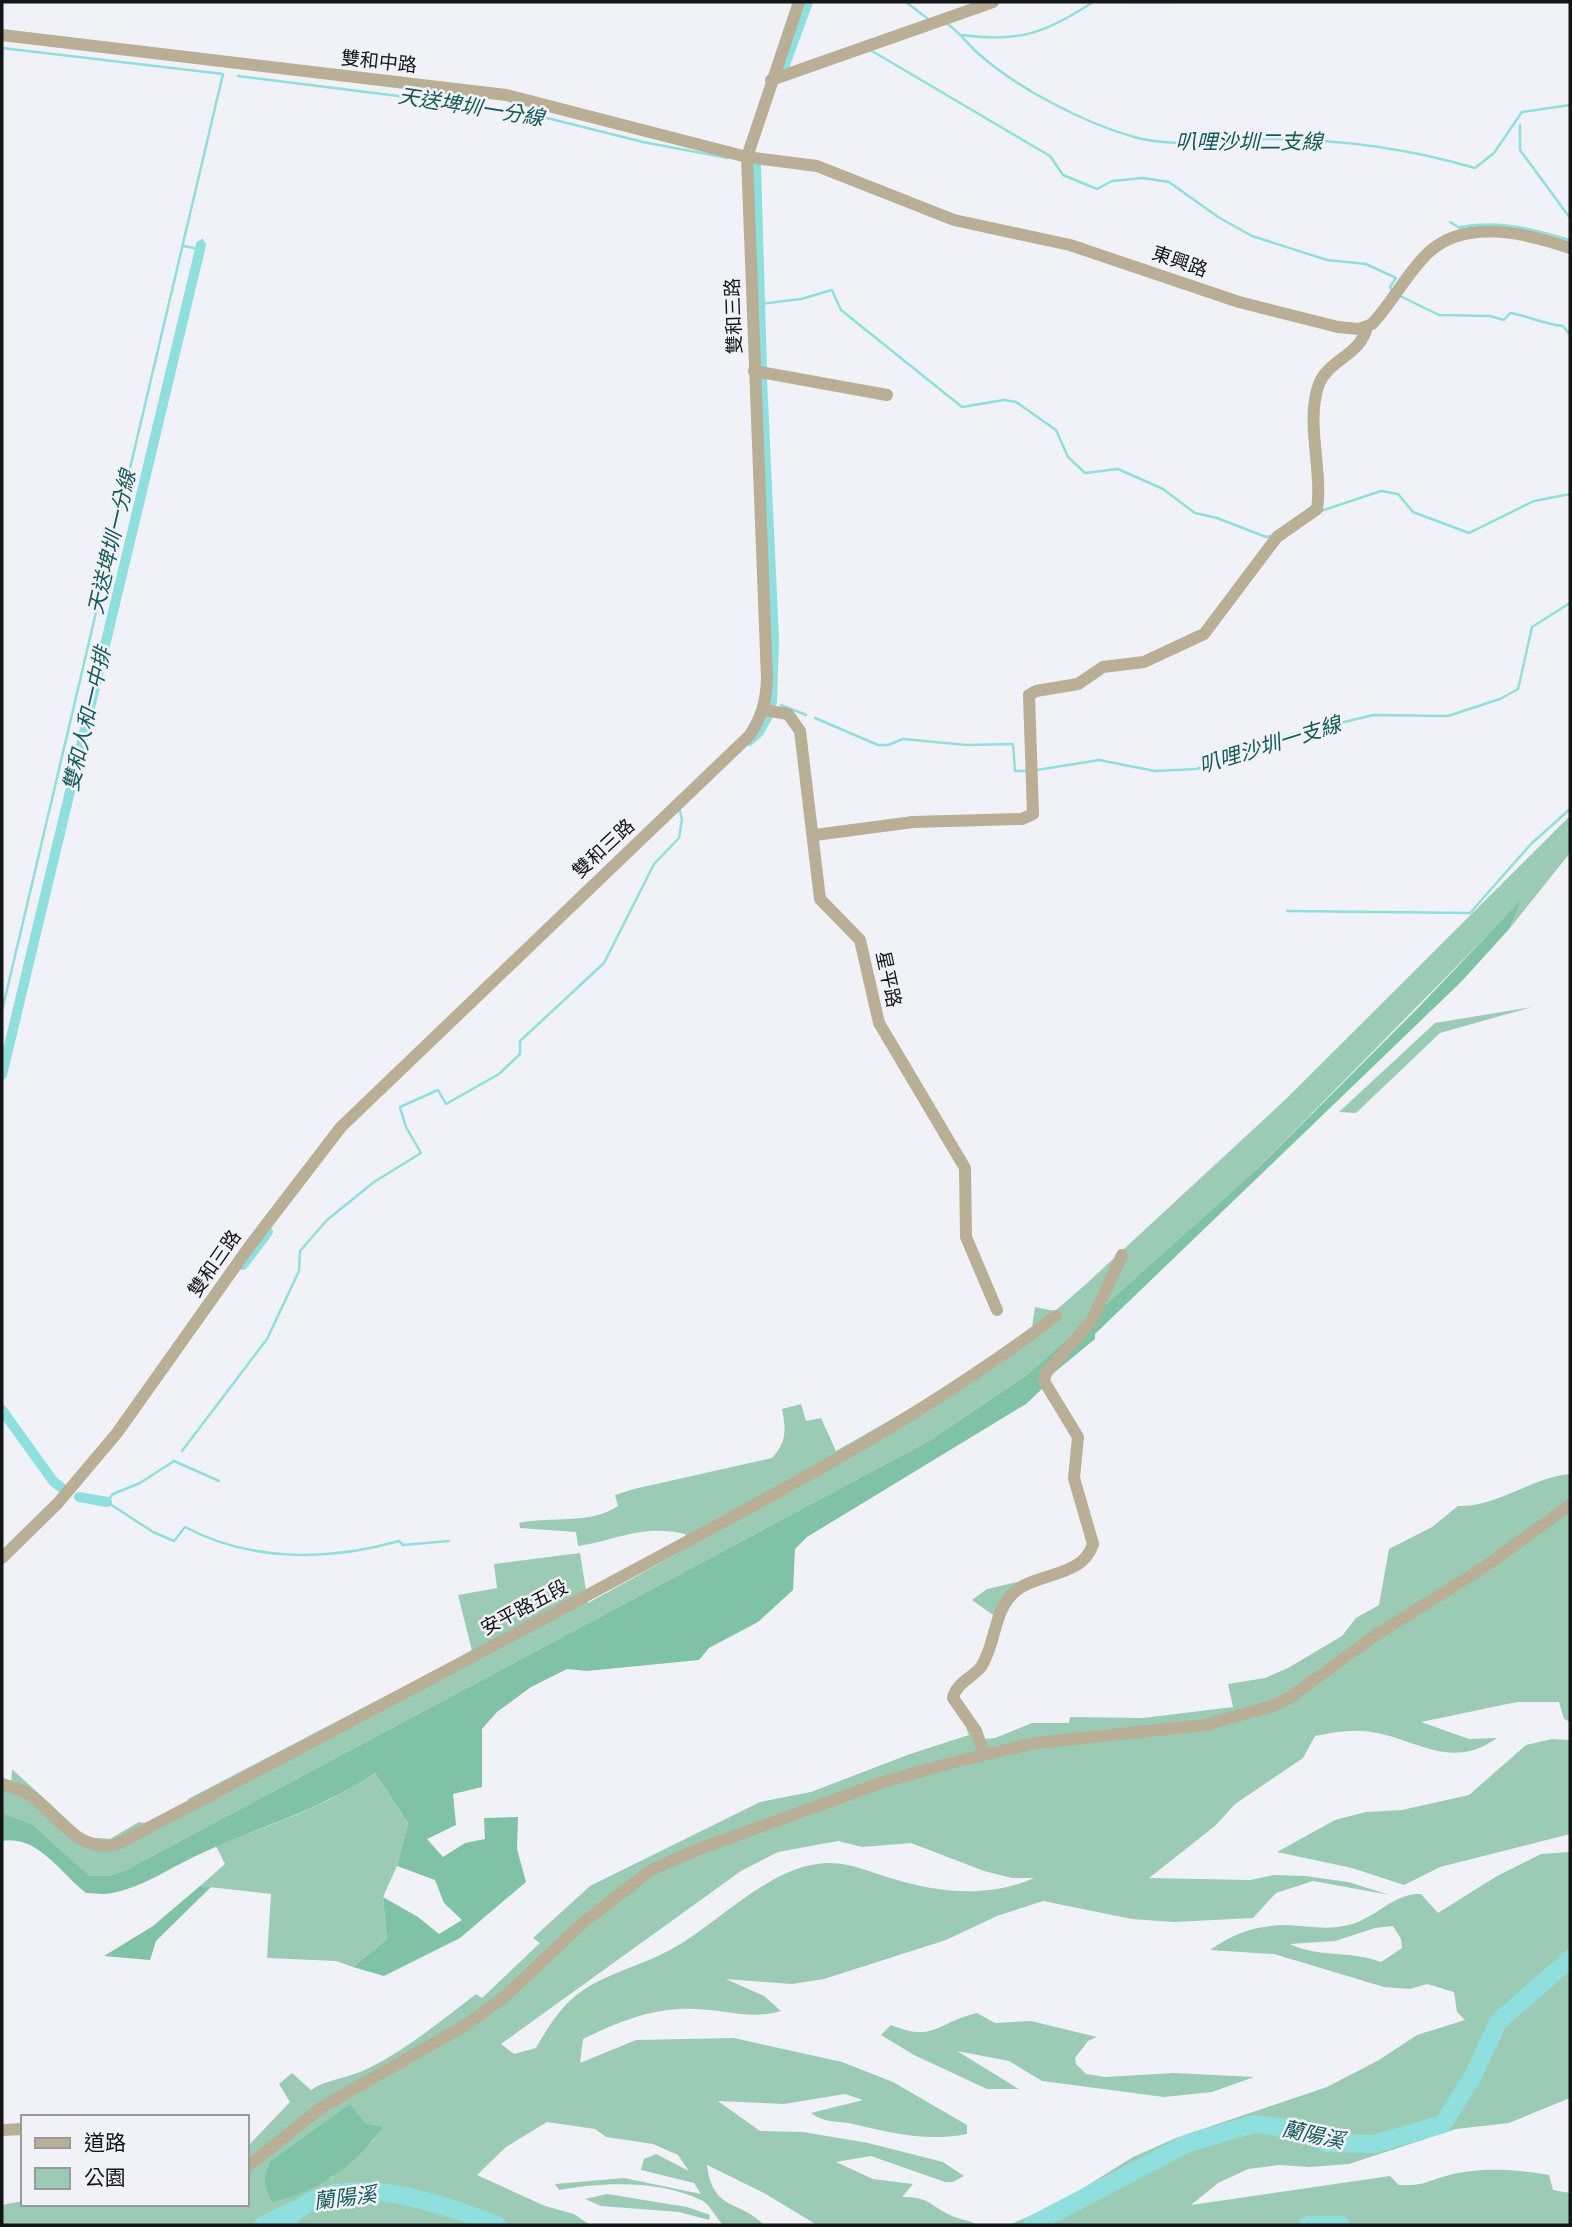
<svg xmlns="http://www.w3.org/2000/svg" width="1572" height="2227" font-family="Poppins,'Noto Sans TC',sans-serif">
	<rect width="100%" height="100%" fill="#f1f2f7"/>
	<!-- green -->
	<g fill="#9bcbb5" fill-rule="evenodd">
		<path d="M1570 816V853L1510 928 1518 904 1258 1168 1027 1375 929 1441 128 1869 109 1876H90L32 1824 2 1813V1790L11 1791 12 1769 86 1837 110 1839 139 1822 161 1826 188 1813V1799L472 1651 458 1595 497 1588 494 1564 580 1553 588 1603 691 1546 685 1534C641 1524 619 1540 578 1546L576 1532 520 1528 519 1523C552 1516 589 1525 618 1506L615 1495 634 1489 772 1458C787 1442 786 1429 782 1409L801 1404 806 1421 821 1418 836 1451 950 1386 1032 1328 1035 1307 1055 1311 1085 1285 1287 1098Z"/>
		<path d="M1532 1007 1440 1033 1356 1113 1339 1112 1435 1023Z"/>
		<path d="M1570 1474V1722L1564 1719 1559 1702H1517L1421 1722 1469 1739 1497 1738C1448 1773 1413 1735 1363 1731 1346 1730 1331 1733 1315 1736L1303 1758 1235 1804 1215 1826 1149 1878 1250 1880 1274 1875 1305 1876 1348 1882 1390 1895 1313 1881 1276 1893 1253 1918 1174 1922 1132 1919 1043 1901 997 1916 946 1940 824 1979 792 1984 726 1979 764 1996 781 2011C752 2020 726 2010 696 2009 654 2007 620 2021 583 2039L580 2063 636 2040 734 2038 842 2062 893 2082 967 2125V2134C927 2142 892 2133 853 2124 836 2120 826 2124 811 2113L863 2100 845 2094 784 2104 718 2101 760 2131 803 2132 868 2143 943 2162 964 2176 953 2182H945L871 2156 836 2162 873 2179 913 2184 902 2197C930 2197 929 2205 950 2215 959 2220 968 2219 977 2225H817L764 2193 707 2165C713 2212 739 2199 764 2225H723C716 2218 710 2204 701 2200 660 2180 602 2182 559 2190L555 2184 624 2178 701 2194 694 2183 641 2170 644 2159 656 2154 689 2171 678 2155 653 2144 606 2137 595 2129 547 2122 506 2147 477 2175 545 2206 574 2214 590 2225H2V2205L23 2201V2204H247V2147L290 2102 279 2084 292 2073 311 2090C327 2079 349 2078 367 2069 406 2050 442 2020 476 1994L482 1998 540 1943 533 1938 590 1886 760 1802 811 1792 910 1754 969 1735 960 1712 947 1698 955 1690 984 1739 995 1738 1032 1723H1069L1070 1717 1143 1718 1233 1707 1228 1684 1265 1678 1288 1668 1342 1636 1356 1618 1379 1605 1389 1549 1432 1527 1458 1506C1496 1508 1532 1477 1570 1474ZM838 1841 862 1847 911 1843 984 1871 1012 1878H1034C989 1898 940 1893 894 1879 872 1873 850 1862 827 1863 769 1865 718 1925 670 1950 639 1967 602 1974 574 1997 557 2012 547 2029 536 2048L514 2054 501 2044 741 1871 778 1852ZM350 2104 366 2123 382 2127 373 2141 330 2179Z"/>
		<path d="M1021 1581 997 1618 972 1600 987 1589Z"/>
		<path d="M1552 1739 1570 1740V1834L1440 1867 1404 1885 1352 1868 1277 1852 1335 1820 1366 1812 1402 1810 1469 1795 1526 1745Z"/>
		<path d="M375 1773 408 1823 397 1866 383 1897 387 1939 353 1967 336 1961 267 1958 271 1894 200 1886 225 1864 216 1846C270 1825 327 1806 375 1773Z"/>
		<path d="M1570 1852V2098L1509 2123 1456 2129 1349 2164 1310 2167 1279 2165 1248 2169 1218 2183 1191 2205 1390 2176 1399 2185C1423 2186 1425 2182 1446 2176 1478 2167 1516 2169 1549 2175L1553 2190 1570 2193V2225H1009L1061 2202 1133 2157 1176 2138 1327 2087 1379 2060 1417 2035 1465 2020 1457 2012 1454 1992 1427 1984 1410 1989 1384 1987 1274 1954 1210 1950C1234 1933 1257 1925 1287 1925 1309 1926 1329 1931 1352 1924 1376 1917 1396 1892 1421 1894L1438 1913 1497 1876 1541 1854ZM1393 1926 1401 1939 1402 1948 1381 1962C1348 1950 1319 1958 1290 1944L1335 1941 1375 1928Z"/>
		<path d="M977 2013 995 2023 1031 2021 1097 2037 1088 2041 1075 2058 1076 2064 1086 2074 1105 2077 1174 2073 1254 2077 1212 2092 1164 2097 1042 2081 1009 2061 957 2051 1019 2089H987L914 2055 881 2035 891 2025C935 2043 937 2022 977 2013Z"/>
		<path d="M607 2194 687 2207 710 2215 709 2220 679 2212 601 2206 585 2199Z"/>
	</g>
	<!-- forest -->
	<g fill="#80c2a5">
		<path d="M1520 901 1510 928 1462 981 1095 1334V1339L1044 1381 1045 1386 1026 1404 807 1537 795 1549 793 1590 758 1622 709 1648 699 1660 587 1671 567 1669 531 1687 497 1712 482 1729V1787L453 1794 456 1825 427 1839 443 1857 465 1843 485 1839 484 1818 518 1817 517 1849 526 1882 460 1938 384 1976 353 1967 387 1939 383 1897 418 1917 439 1934 462 1920 444 1903 435 1880 397 1866 408 1823 375 1773C321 1810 258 1827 200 1854 171 1867 144 1887 112 1893 104 1895 94 1893 86 1893 60 1873 38 1835 2 1841V1813L32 1824 90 1876H109L128 1869 929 1441 1027 1375 1258 1168 1416 1010Z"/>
		<path d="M200 1886 211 1887 156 1941 150 1960 104 1956 153 1926Z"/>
		<path d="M350 2104 366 2123 383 2127C356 2165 317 2193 272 2202 264 2186 262 2176 271 2161Z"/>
	</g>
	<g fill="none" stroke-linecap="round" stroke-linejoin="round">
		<!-- stream -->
		<g stroke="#8edfde" stroke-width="2.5">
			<path d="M906 2 928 19"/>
			<path d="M1135 2H1176"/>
			<path d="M946 23C959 31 968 45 980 55 1019 89 1084 123 1134 137 1174 148 1214 140 1255 139 1328 138 1404 147 1475 168L1494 153 1522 112 1570 105"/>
			<path d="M962 35C1018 43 1046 33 1093 2"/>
			<path d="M2 48 223 74 2 1011"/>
			<path d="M872 51 1050 156 1063 175 1097 189 1112 181 1143 178 1169 182 1218 217 1252 236 1327 260 1366 264 1396 278 1390 287 1392 290"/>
			<path d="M238 76 519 111 643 142 728 158"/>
			<path d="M1520 125V150L1570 218"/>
			<path d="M1450 222 1463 230"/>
			<path d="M1461 227C1499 220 1533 229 1570 240"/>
			<path d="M201 245 202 240"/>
			<path d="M184 246 203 250 204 245"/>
			<path d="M1400 296 1439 315 1490 316 1504 320 1510 313C1529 316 1542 324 1563 326L1570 335"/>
			<path d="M760 304 801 299 832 290 841 310 962 407 1004 400 1016 402 1056 430 1068 457 1085 473 1118 469 1163 489 1195 513 1217 518 1266 537 1272 536"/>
			<path d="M1321 511 1381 491 1398 494 1413 512 1469 533 1534 501 1570 494"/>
			<path d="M781 705 806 715"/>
			<path d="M815 718 878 745H888L903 739 967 745 1013 744 1015 771H1027"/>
			<path d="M1037 770 1099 760 1155 771 1197 769 1234 752 1267 741 1373 715 1448 716 1500 699 1518 689 1532 627 1570 603"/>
			<path d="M1287 911 1470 913 1531 844 1570 809"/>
			<path d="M182 1451 267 1339 299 1271 300 1251 327 1220 374 1182 421 1153 406 1127 400 1107 438 1090 446 1104 499 1074 520 1054V1041L604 963 654 864 679 838 682 819 679 808"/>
			<path d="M219 1481 174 1461 140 1483 113 1494 107 1502 153 1532 174 1541 185 1527C251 1562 329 1561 399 1541L403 1545 449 1541"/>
		</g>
		<!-- canal -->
		<g stroke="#8edfde" stroke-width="10">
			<path d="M783 70 808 2"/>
			<path d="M756 164 762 371"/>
			<path d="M762 379 774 638 772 702"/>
			<path d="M749 741 759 732 769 714"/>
			<path d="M2 1075 201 245"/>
			<path d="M243 1265 268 1232"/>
			<path d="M2 1410 53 1481 63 1489"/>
			<path d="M79 1497 107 1502"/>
		</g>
		<!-- river -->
		<g stroke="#8edfde" stroke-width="18">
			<path d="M263 2225 294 2210"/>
			<path d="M284 2225C327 2162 438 2202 497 2225"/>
			<path d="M1032 2225 1188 2143 1254 2124 1289 2128 1327 2143 1374 2144 1443 2124 1473 2076 1498 2022 1570 1959"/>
			<path d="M1308 2225H1341"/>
		</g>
		<!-- minor -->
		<g stroke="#b8af96" stroke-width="12">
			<path d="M2 35 506 95 747 157 817 166 954 220 1070 245 1239 302 1338 327 1359 329 1372 324C1392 303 1405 276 1426 255 1463 217 1526 233 1570 248"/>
			<path d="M771 80 993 2"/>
			<path d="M754 371 887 395"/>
			<path d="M764 710 788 714 800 731 820 899 860 940 879 1023 965 1168 966 1237 997 1310"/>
			<path d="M815 835 913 822 1022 819 1033 814 1029 695 1036 691 1078 684 1103 667 1144 662 1204 634 1277 537 1317 509C1323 469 1305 422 1319 384 1328 360 1361 355 1367 327"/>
			<path d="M2 1558 58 1503 117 1433 249 1247 341 1127 750 735C762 716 766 702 767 679L747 157 799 2"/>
			<path d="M984 1754 976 1731 953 1698C956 1683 972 1678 981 1667 997 1643 992 1610 1017 1590 1040 1572 1083 1577 1093 1544L1074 1478 1078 1437 1044 1381 1046 1373 1092 1320 1122 1255"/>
			<path d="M2 1784C13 1787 23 1790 33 1797 59 1817 79 1854 117 1844 282 1759 446 1671 610 1583 762 1501 918 1421 1056 1316"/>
			<path d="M2 2130 23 2129"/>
			<path d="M247 2167 322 2107 466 2025 504 1997 584 1922 651 1870 699 1849 883 1782 958 1761 1036 1743 1205 1725 1272 1706 1289 1698 1376 1635 1483 1568 1570 1505"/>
		</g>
	</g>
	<g text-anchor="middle" stroke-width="5" stroke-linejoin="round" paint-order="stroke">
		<!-- street labels -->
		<g font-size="19" fill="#141516" stroke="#f1f2f7">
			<text transform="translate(379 61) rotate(6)" y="7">雙和中路</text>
			<text transform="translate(1180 261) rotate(19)" y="7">東興路</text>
			<text transform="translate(733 316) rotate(-92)" y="7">雙和三路</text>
			<text transform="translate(603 848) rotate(-43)" y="7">雙和三路</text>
			<text transform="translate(889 979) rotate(78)" y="7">星平路</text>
			<text transform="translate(214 1263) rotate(-55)" y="7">雙和三路</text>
			<text transform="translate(524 1607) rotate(-28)" y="7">安平路五段</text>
		</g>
		<!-- water labels -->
		<g font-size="21" font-style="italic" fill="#145a5a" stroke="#f1f2f7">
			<text transform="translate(471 107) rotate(9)" y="7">天送埤圳一分線</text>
			<text x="1249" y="149">叭哩沙圳二支線</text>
			<text transform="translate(112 542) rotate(-77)" y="7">天送埤圳一分線</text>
			<text transform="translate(87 719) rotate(-77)" y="7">雙和人和一中排</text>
			<text transform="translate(1270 745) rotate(-17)" y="7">叭哩沙圳一支線</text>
			<text transform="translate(1313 2135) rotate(12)" y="7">蘭陽溪</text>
			<text transform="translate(345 2198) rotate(-7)" y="7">蘭陽溪</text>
		</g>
	</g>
	<!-- border -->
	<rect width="1572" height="2227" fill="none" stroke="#141516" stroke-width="7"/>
	<!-- legend -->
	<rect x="21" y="2115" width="228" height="91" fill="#f1f2f7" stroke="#999a9d" stroke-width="2"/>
	<rect x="35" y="2138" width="35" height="10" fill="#b8af96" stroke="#999a9d" stroke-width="2"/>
	<text x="84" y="2150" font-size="21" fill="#141516">道路</text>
	<rect x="35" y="2168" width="35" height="21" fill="#9bcbb5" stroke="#999a9d" stroke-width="2"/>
	<text x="84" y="2185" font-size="21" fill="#141516">公園</text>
</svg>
